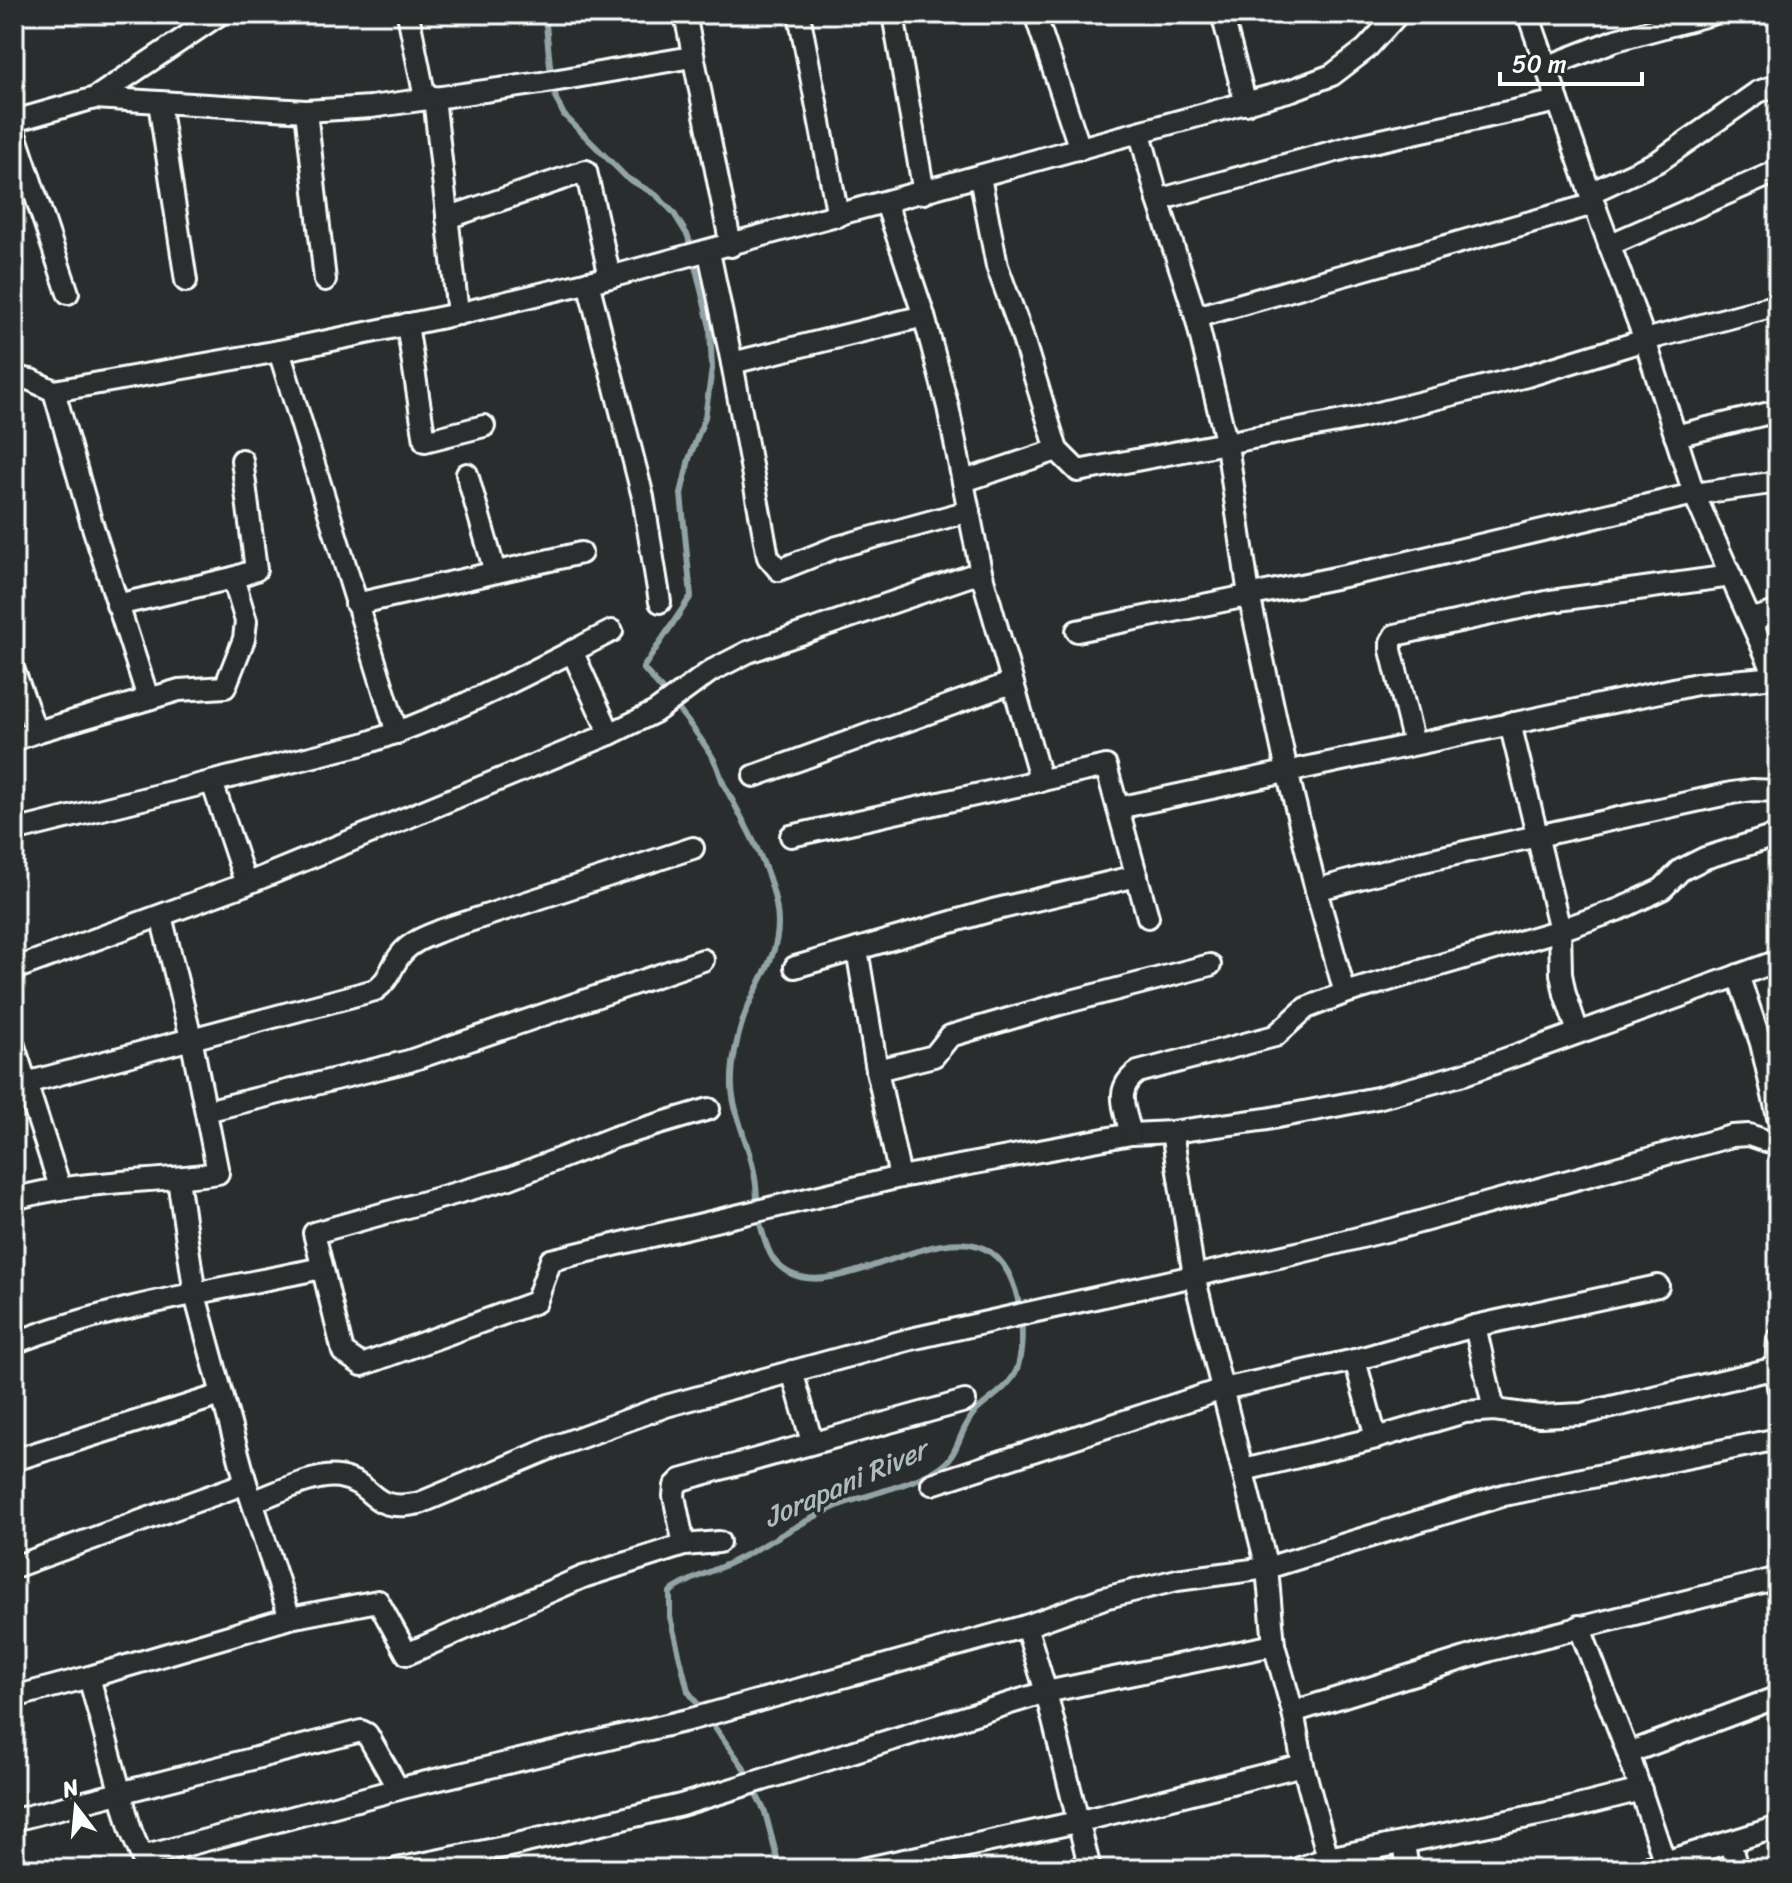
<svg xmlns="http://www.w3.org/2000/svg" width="1792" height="1883" font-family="Sriracha,sans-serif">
	<rect width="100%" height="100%" fill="#2a2d2e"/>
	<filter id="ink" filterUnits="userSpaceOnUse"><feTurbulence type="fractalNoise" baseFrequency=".0125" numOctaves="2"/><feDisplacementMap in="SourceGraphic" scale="16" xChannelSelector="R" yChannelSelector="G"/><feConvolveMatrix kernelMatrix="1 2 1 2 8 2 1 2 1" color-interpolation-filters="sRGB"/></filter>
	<g filter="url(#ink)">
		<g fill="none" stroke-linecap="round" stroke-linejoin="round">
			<!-- stream -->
			<path stroke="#92a4a6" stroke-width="6" d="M545 14 550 66 556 99 564 115 627 178 656 195 673 212 688 236 710 327 712 369 705 417 689 459 681 494 691 596 643 668C667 696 694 726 713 758 718 766 720 776 724 785 744 822 778 880 778 924 778 959 755 985 744 1017 737 1038 731 1066 732 1088 734 1118 751 1148 755 1178 758 1194 756 1212 761 1227 764 1238 768 1252 774 1260 828 1329 970 1177 1012 1281 1022 1305 1025 1340 1018 1366 1011 1388 990 1397 975 1412 960 1427 959 1454 942 1466 919 1483 870 1494 842 1504 802 1520 766 1546 728 1564 708 1573 688 1579 670 1592V1617L688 1691 742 1765 765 1812 780 1869"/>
			<!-- minor casing -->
			<g stroke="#fff" stroke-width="26">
				<g id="minor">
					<path d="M408 14 425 98"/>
					<path d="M685 14 731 246"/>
					<path d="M799 14 838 216"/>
					<path d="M893 14 924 193"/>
					<path d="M1035 14 1080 149"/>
					<path d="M1222 14 1246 104"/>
					<path d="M1528 14 1590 193 1645 340 1694 494 1778 682"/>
					<path d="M1546 67 1616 40 1712 14"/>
					<path d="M434 97 458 314"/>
					<path d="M95 98 306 111 371 107 541 83 692 57"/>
					<path d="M159 102 186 281"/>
					<path d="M306 111 325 280"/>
					<path d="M14 121 95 98 220 14"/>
					<path d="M14 131 68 293"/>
					<path d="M1140 133 1158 200 1196 317 1594 204"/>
					<path d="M980 177 997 266 1021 332 1057 450"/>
					<path d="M1590 193 1659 161 1758 92 1778 85"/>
					<path d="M1158 200 1350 147 1558 101"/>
					<path d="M886 203 924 316 948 407 981 572 1041 781"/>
					<path d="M447 218 586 171 610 277"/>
					<path d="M1609 245 1778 171"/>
					<path d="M709 252 732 363 924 316"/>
					<path d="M588 282 643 497 660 602"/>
					<path d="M1196 317 1227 445 1249 595 1287 771 1316 890 1345 993"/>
					<path d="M407 324 425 441 484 426"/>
					<path d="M279 351 397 733"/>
					<path d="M732 363 768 557 779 570 834 548 969 511"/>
					<path d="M14 377 31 380 54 391 279 351 458 314 610 277 1292 90 1332 75 1366 49 1398 14"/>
					<path d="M54 391 91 521 148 698"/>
					<path d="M1675 436 1778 411"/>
					<path d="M467 474 495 572"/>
					<path d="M964 481 1057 450 1078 471 1358 418 1527 376 1645 340 1778 305"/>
					<path d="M356 604 581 553"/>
					<path d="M117 605 233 578 256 570 242 460"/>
					<path d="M1751 620 1778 611"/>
					<path d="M1077 631 1383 568 1694 494 1778 482"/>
					<path d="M572 651 610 734"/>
					<path d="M14 671 36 732 14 740"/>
					<path d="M1510 723 1560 930 1561 974 1565 994 1578 1032"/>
					<path d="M36 732 179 690 225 687 244 639 246 621 233 578"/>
					<path d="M1414 744 1391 650V642L1395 635 1551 601 1731 576"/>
					<path d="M754 776 1011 683"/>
					<path d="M212 782 246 884"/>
					<path d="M1118 808 1697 684 1778 677"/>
					<path d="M14 831 363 744C450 716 531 672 612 631"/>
					<path d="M791 836 1106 766 1148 917"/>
					<path d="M1316 890 1415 863 1732 793 1752 790 1778 791"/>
					<path d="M857 949 877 1070 900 1177"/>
					<path d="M795 967 993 910 1137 876"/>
					<path d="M14 969 246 884 610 734 655 712 711 671 748 652 981 572"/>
					<path d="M1738 975 1761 1043 1778 1117"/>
					<path d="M14 1046 60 1187"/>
					<path d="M877 1070 934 1056 950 1036 1060 1004 1210 965"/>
					<path d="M26 1083 375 990C391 979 390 967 402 953 412 941 428 936 442 930L693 848"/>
					<path d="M709 1109 615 1137 510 1178 314 1233 343 1352 362 1365 536 1302 551 1260 900 1177 1131 1134 1172 1132 1267 1119 1377 1098 1464 1074 1778 961"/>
					<path d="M206 1111 409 1061 703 960"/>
					<path d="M1172 1132 1194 1276 1267 1568 1274 1645 1293 1712 1303 1765 1328 1858"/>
					<path d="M1131 1134C1125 1109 1113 1089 1138 1072L1275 1036 1306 1008 1345 993 1560 930 1620 909 1662 889 1681 870 1705 858 1778 835"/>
					<path d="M178 1179 195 1295 246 1483 290 1618"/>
					<path d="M14 1199C80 1180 150 1183 218 1173L191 1038 161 916"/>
					<path d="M1475 1326 1494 1410"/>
					<path d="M1778 1339 1776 1368 1778 1387"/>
					<path d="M14 1343C113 1305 218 1290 322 1268"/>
					<path d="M1355 1360 1376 1438 1465 1412 1494 1410 1540 1416 1582 1414 1776 1368"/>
					<path d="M792 1371 812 1442"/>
					<path d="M14 1460 221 1395"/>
					<path d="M1244 1470 1376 1438"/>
					<path d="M932 1484 1223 1389 1355 1360 1475 1326 1658 1286"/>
					<path d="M254 1501C277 1493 316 1473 339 1477 378 1484 367 1514 420 1503L551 1448 666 1406 911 1339 1297 1253 1394 1229 1732 1136 1749 1135 1778 1145"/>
					<path d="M684 1545 719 1542"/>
					<path d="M14 1567 246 1483"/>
					<path d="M1026 1626 1046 1692 1090 1869"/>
					<path d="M1579 1626 1628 1753 1665 1863"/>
					<path d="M89 1677 131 1831 147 1869"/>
					<path d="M14 1697 89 1677 290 1618 378 1601 407 1654 583 1577 684 1545 674 1496 675 1486 681 1480 965 1401"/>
					<path d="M1293 1712 1491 1650 1778 1578"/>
					<path d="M1628 1753 1778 1697"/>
					<path d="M14 1820 361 1731 367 1734 398 1789"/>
					<path d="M1730 1842 1737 1869"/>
					<path d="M1404 1844 1408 1869"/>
					<path d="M142 1857 410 1786 692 1719 1026 1626 1104 1598 1177 1580 1267 1568 1504 1495 1778 1439"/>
					<path d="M397 1869 509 1846 681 1805 1046 1692 1274 1645"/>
					<path d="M863 1869 1077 1822 1303 1765"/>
					<path d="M1297 1869 1328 1858 1562 1810 1641 1790"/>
					<path d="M1642 1869 1778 1827"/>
				</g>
			</g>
			<!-- minor -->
			<use href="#minor" stroke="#2a2d2e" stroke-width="20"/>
		</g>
	</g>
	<g text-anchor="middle" stroke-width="7" stroke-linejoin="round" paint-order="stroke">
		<!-- water labels -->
		<g font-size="28" font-style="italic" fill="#aebbbc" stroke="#2a2d2e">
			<text transform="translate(845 1483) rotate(-24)" y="10">Jorapani River</text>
		</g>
	</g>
	<!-- margin -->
	<rect width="1792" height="1883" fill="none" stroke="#2a2d2e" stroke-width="48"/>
	<rect x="24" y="24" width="1744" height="1835" fill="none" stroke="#fff" stroke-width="3" filter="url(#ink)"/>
	<!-- north arrow -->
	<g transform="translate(76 1807) rotate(344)" stroke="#2a2d2e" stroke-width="6" paint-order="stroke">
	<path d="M0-6L14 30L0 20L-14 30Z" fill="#ffffff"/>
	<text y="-12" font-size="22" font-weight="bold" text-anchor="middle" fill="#ffffff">N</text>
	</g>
	<!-- scale -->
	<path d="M1500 72v12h142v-12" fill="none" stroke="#ffffff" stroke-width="4"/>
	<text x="1512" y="72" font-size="24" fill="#ffffff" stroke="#2a2d2e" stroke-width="6" paint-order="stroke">50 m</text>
</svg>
